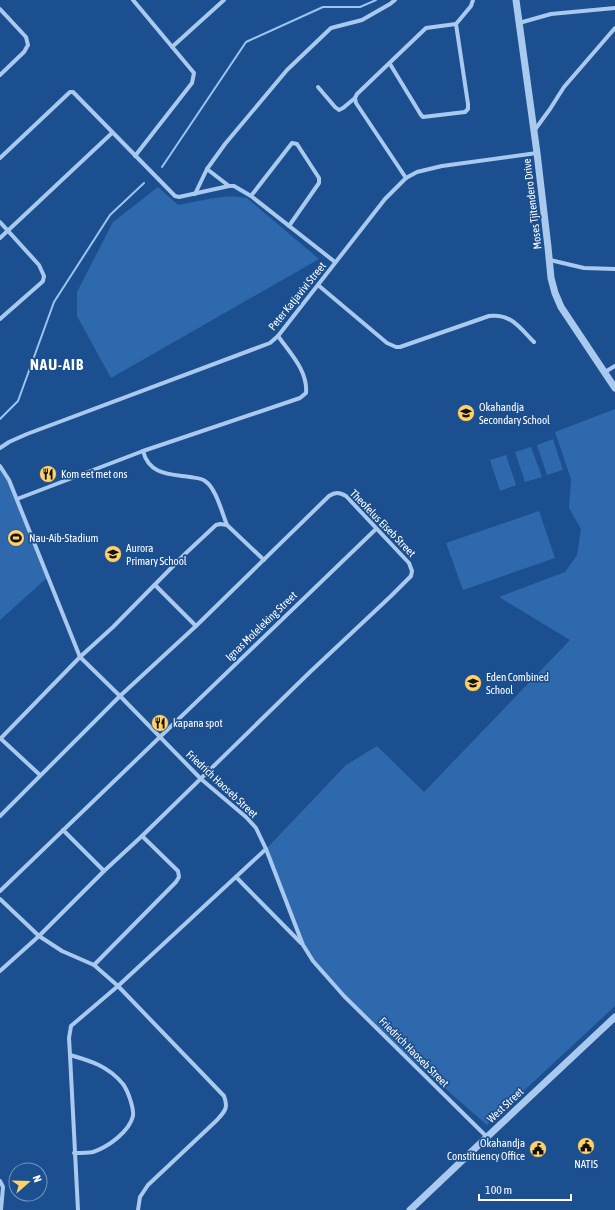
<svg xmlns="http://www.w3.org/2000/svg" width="615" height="1210" font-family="'Asap Condensed',sans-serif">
	<rect width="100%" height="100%" fill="#1b4f8f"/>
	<!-- green -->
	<g fill="#2e69ad">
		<path d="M158 187 178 205C201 201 224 193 247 198L319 259 111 378 77 316V292L113 222Z"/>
		<path d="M615 409V1006L487 1125 392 1042 313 961 303 945 266 849 346 765 377 746 424 792 570 640 499 597 565 572 577 555 581 529 569 508 571 479 555 432Z"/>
		<path d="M553 439 563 470 547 475 537 445Z"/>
		<path d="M531 447 542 477 525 482 515 452Z"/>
		<path d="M506 455 516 485 500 491 490 460Z"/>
		<path d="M0 466 9 480 48 577 0 620Z"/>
		<path d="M539 511 555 558 463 590 446 543Z"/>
	</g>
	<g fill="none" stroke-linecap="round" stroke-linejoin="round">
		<!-- stream -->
		<g stroke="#9cc4f0" stroke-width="2">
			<path d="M162 167 246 42 323 7H360L376 0"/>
			<path d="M0 419 18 401 54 302 110 215 144 183"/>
		</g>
		<!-- minor -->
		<g stroke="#a9c9ee" stroke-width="4">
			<path d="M133 0 194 73 192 83 135 156"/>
			<path d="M0 9 26 37 28 45 24 52 0 75"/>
			<path d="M519 23 551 14 615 8"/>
			<path d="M172 47 224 0"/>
			<path d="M390 64 421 115 423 117 465 112 468 109V104L456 24"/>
			<path d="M318 87 335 107 339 110 343 108 355 98"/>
			<path d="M534 131 550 109 564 87 615 28"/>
			<path d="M0 158 70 92H73L175 196 179 197 229 186H234L251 196 335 262"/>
			<path d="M207 169 229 186"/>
			<path d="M406 178 356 103 355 98 357 94 426 28 456 24 471 6 473 0"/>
			<path d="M195 194 207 169 225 144 287 70 331 28 362 20 390 4 395 0"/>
			<path d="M251 196 292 143 297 144 319 178V183L289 226"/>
			<path d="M0 222 39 265 44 276 43 281 41 283 0 319"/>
			<path d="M0 238 112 133"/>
			<path d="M550 260 584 268 615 269"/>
			<path d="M318 285 387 343 396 347H400L489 316C511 313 520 328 534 342"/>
			<path d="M605 372 615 366"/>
			<path d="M0 448 9 442 27 434 270 343 278 336 385 199 406 178 417 172 442 166 537 153"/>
			<path d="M143 451C149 475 170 474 190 477 195 478 201 478 205 481 216 488 222 513 227 525"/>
			<path d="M0 466 9 480 80 657 120 696 201 779 246 817 256 828 266 849 303 945 313 961 344 996 487 1137"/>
			<path d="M17 499 143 451 300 398 306 393C308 371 290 353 278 336"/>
			<path d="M155 585 196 626"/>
			<path d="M0 738 40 775"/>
			<path d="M0 739 80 657 113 627 186 553 216 525 220 524 227 525 264 560"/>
			<path d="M0 816 120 696 196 626 329 496C335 492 339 492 346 496L409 563 412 571 411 576 391 596 310 672 142 836 104 871 39 936 0 971"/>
			<path d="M63 830 104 871"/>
			<path d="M236 877 301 943"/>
			<path d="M0 891 376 529"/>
			<path d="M0 899 39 936 62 951 94 965 118 986 224 1096C229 1109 224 1112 216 1121L148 1185 140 1197 138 1210"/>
			<path d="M94 965 176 882 179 877 178 871 142 836"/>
			<path d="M70 1055C91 1061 108 1066 123 1084 128 1091 134 1108 133 1116 129 1132 108 1147 93 1152 87 1153 80 1153 74 1153"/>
			<path d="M0 1181 3 1187 1 1210"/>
			<path d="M78 1210 70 1055 69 1038 71 1026 118 986 266 849"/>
		</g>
		<!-- tertiary -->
		<g stroke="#a9c9ee" stroke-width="7">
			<path d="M516 0 537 153 548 247 551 278 555 293 561 307 615 388"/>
			<path d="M410 1210 487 1137 615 1017"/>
		</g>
	</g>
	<!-- icons -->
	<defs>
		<g id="school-disc" transform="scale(0.9)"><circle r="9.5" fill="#ffd166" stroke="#1b4f8f"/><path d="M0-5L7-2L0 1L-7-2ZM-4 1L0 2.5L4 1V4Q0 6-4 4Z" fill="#111"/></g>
		<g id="restaurant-disc" transform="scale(0.9)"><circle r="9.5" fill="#ffd166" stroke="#1b4f8f"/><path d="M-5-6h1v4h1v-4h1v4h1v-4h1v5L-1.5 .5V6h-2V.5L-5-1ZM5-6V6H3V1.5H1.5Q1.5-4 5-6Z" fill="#111"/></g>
		<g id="stadium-disc" transform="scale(0.9)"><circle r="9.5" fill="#ffd166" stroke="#1b4f8f"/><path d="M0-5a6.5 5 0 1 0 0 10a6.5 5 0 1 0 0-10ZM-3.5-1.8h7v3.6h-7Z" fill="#111"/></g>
		<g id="civic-disc" transform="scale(0.9)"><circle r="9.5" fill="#ffd166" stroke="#1b4f8f"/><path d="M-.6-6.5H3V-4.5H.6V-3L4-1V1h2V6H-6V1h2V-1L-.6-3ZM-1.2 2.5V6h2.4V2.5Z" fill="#111"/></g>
	</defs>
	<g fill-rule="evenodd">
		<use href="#school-disc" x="466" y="413"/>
		<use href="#restaurant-disc" x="48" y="474"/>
		<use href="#stadium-disc" x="16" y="538"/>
		<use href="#school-disc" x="113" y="554"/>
		<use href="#school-disc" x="473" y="683"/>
		<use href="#restaurant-disc" x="160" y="723"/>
		<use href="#civic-disc" x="586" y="1146"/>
		<use href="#civic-disc" x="538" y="1149"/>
	</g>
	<g text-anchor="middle" stroke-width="3.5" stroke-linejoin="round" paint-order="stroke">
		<!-- street labels -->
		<g font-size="11" fill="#fff" stroke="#1b4f8f">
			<text transform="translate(532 204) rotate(-97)" y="4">Moses Tjitendero Drive</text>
			<text transform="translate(297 296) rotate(-51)" y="4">Peter Katjavivi Street</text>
			<text transform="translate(383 523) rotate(46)" y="4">Theofelus Eiseb Street</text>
			<text transform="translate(261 626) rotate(-44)" y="4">Ignas Moleleking Street</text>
			<text transform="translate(222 784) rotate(43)" y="4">Friedrich Haoseb Street</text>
			<text transform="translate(414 1052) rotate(45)" y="4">Friedrich Haoseb Street</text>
			<text transform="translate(505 1105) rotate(-43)" y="4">West Street</text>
		</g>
		<!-- poi labels -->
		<g font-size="11" fill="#fff" stroke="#1b4f8f" text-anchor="start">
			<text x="479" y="411">Okahandja<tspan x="479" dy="13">Secondary School</tspan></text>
			<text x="61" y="478">Kom eet met ons</text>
			<text x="29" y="542">Nau-Aib-Stadium</text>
			<text x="126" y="552">Aurora<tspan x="126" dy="13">Primary School</tspan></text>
			<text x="486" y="681">Eden Combined<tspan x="486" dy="13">School</tspan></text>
			<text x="173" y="727">kapana spot</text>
			<text x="525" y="1147" text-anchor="end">Okahandja<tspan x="525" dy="13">Constituency Office</tspan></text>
			<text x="586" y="1168" text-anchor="middle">NATIS</text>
		</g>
		<!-- district labels -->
		<g font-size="15" font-weight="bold" letter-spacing="1" fill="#fff" stroke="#1b4f8f">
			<text x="57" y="370">NAU-AIB</text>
		</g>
	</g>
	<!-- north arrow -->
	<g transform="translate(28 1182) rotate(70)"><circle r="19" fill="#1b4f8f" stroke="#7695bc"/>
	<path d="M0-3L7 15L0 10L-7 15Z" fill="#ffd166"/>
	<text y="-6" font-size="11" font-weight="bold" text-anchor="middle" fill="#ffffff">N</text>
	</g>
	<!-- scale -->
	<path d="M479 1194v6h92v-6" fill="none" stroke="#ffffff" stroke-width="2"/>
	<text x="485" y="1194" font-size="12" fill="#ffffff" stroke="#1b4f8f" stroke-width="3" paint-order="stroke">100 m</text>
</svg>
